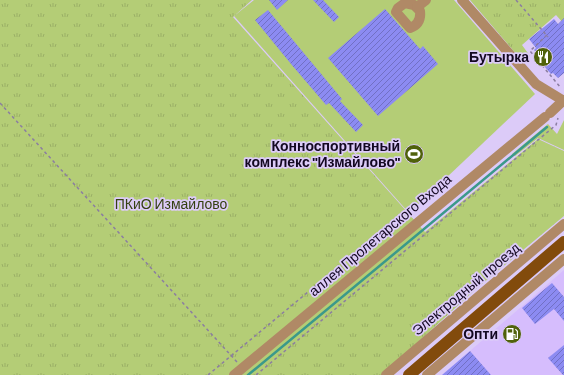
<svg xmlns="http://www.w3.org/2000/svg" width="564" height="375" font-family="Barlow,sans-serif">
	<defs>
		<pattern id="park-tufts" width="24" height="20" patternUnits="userSpaceOnUse"><rect width="24" height="20" fill="#b4cd76"/><path d="M3 7l-1-3M5 7V3M7 7l1-3M15 17l-1-3M17 17v-4M19 17l1-3" fill="none" stroke="#9aaf66"/></pattern>
		<pattern id="building-hatch" width="6" height="6" patternUnits="userSpaceOnUse"><rect width="6" height="6" fill="#8c8bf2"/><path d="M-1 1l2-2M0 6l6-6M5 7l2-2" fill="none" stroke="#7170c4"/></pattern>
	</defs>
	<rect width="100%" height="100%" fill="#dccbf8"/>
	<!-- built -->
	<path fill="#d6bdfd" d="M564 270V375H442Z"/>
	<!-- green -->
	<g fill="#b4cd76">
		<path d="M254 0H454L535 94 409 213 234 16Z"/>
		<path d="M564 120V150L538 138 515 156 512 154 548 124 557 134Z"/>
	</g>
	<!-- park -->
	<g fill="url(#park-tufts)">
		<path d="M0 0H252L233 17 425 232 538 139 564 151V216L476 289 382 375H0Z"/>
		<path d="M470 0H564V24L556 15 522 45 530 56 523 62Z"/>
	</g>
	<g fill="none" stroke-linecap="round" stroke-linejoin="round">
		<!-- stream -->
		<path stroke="#3b998b" stroke-width="2.5" d="M248 375 547 127"/>
	</g>
	<!-- building -->
	<g fill="url(#building-hatch)">
		<path d="M269 0H288L277 10Z"/>
		<path d="M313 0H323L339 17 334 22Z"/>
		<path d="M385 9 420 49 423 46 438 64 378 116 328 58Z"/>
		<path d="M268 10 342 99 340 101 363 125 356 132 329 103 326 105 291 64 255 20Z"/>
		<path d="M564 18V73L558 78 553 73 551 74 536 57 538 55 534 50 536 48 529 39 554 19 558 24Z"/>
		<path d="M552 283 564 297V321L554 309 535 324 522 308Z"/>
		<path d="M564 345V375H563L548 358Z"/>
		<path d="M470 351 491 375H442Z"/>
	</g>
	<g fill="none" stroke-linecap="round" stroke-linejoin="round">
		<!-- path -->
		<g stroke="#8b7da1" stroke-width="1.5" stroke-dasharray="3 3" stroke-linecap="butt">
			<path d="M516 0 548 37"/>
			<path d="M547 35 530 51 561 88"/>
			<path d="M0 103 237 362"/>
			<path d="M208 375 390 224 404 222"/>
			<path d="M256 375 556 125 558 118"/>
		</g>
		<!-- minor -->
		<g stroke="#b08966" stroke-width="10">
			<path d="M462 0 536 84 564 101"/>
			<path d="M405 3 414 5 420 11C421 19 418 25 410 28L396 12 398 8Z"/>
			<path d="M417 7 426 0"/>
			<path d="M550 113 564 100"/>
			<path d="M234 375 545 117"/>
			<path d="M386 375 564 224"/>
			<path d="M427 375 564 259"/>
		</g>
		<!-- major-bridge -->
		<path stroke="#824b0c" stroke-width="12" d="M409 375 564 242"/>
	</g>
	<!-- icons -->
	<defs>
		<g id="restaurant-disc" transform="scale(1)"><circle r="9.5" fill="#50620b" stroke="#dccbf8"/><path d="M-5-6h1v4h1v-4h1v4h1v-4h1v5L-1.5 .5V6h-2V.5L-5-1ZM5-6V6H3V1.5H1.5Q1.5-4 5-6Z" fill="#fff"/></g>
		<g id="stadium-disc" transform="scale(1)"><circle r="9.5" fill="#50620b" stroke="#dccbf8"/><path d="M0-5a6.5 5 0 1 0 0 10a6.5 5 0 1 0 0-10ZM-3.5-1.8h7v3.6h-7Z" fill="#fff"/></g>
		<g id="fuel-disc" transform="scale(1)"><circle r="9.5" fill="#50620b" stroke="#dccbf8"/><path d="M-5.5-6h7V0h2V4h1.3V-2.5L3-4.5l.8-.8L6-3V5H2.5V1h-1V6h-7ZM-4.2-4.7v3.2H.2V-4.7Z" fill="#fff"/></g>
	</defs>
	<g fill-rule="evenodd">
		<use href="#restaurant-disc" x="543" y="57"/>
		<use href="#stadium-disc" x="414" y="154"/>
		<use href="#fuel-disc" x="512" y="334"/>
	</g>
	<g text-anchor="middle" stroke-width="3.5" stroke-linejoin="round" paint-order="stroke">
		<!-- poi labels -->
		<g font-size="14" font-weight="bold" fill="#130821" stroke="#dccbf8" text-anchor="end">
			<text x="529" y="62">Бутырка</text>
			<text x="400" y="151">Конноспортивный<tspan x="400" dy="16">комплекс "Измайлово"</tspan></text>
			<text x="498" y="339">Опти</text>
		</g>
		<!-- park labels -->
		<g font-size="14" fill="#344010" stroke="#dccbf8">
			<text x="171" y="209">ПКиО Измайлово</text>
		</g>
		<!-- street labels -->
		<g font-size="14" fill="#130821" stroke="#dccbf8">
			<text transform="translate(380 235) rotate(-40)" y="5">аллея Пролетарского Входа</text>
			<text transform="translate(466 289) rotate(-40)" y="5">Электродный проезд</text>
		</g>
	</g>
</svg>
